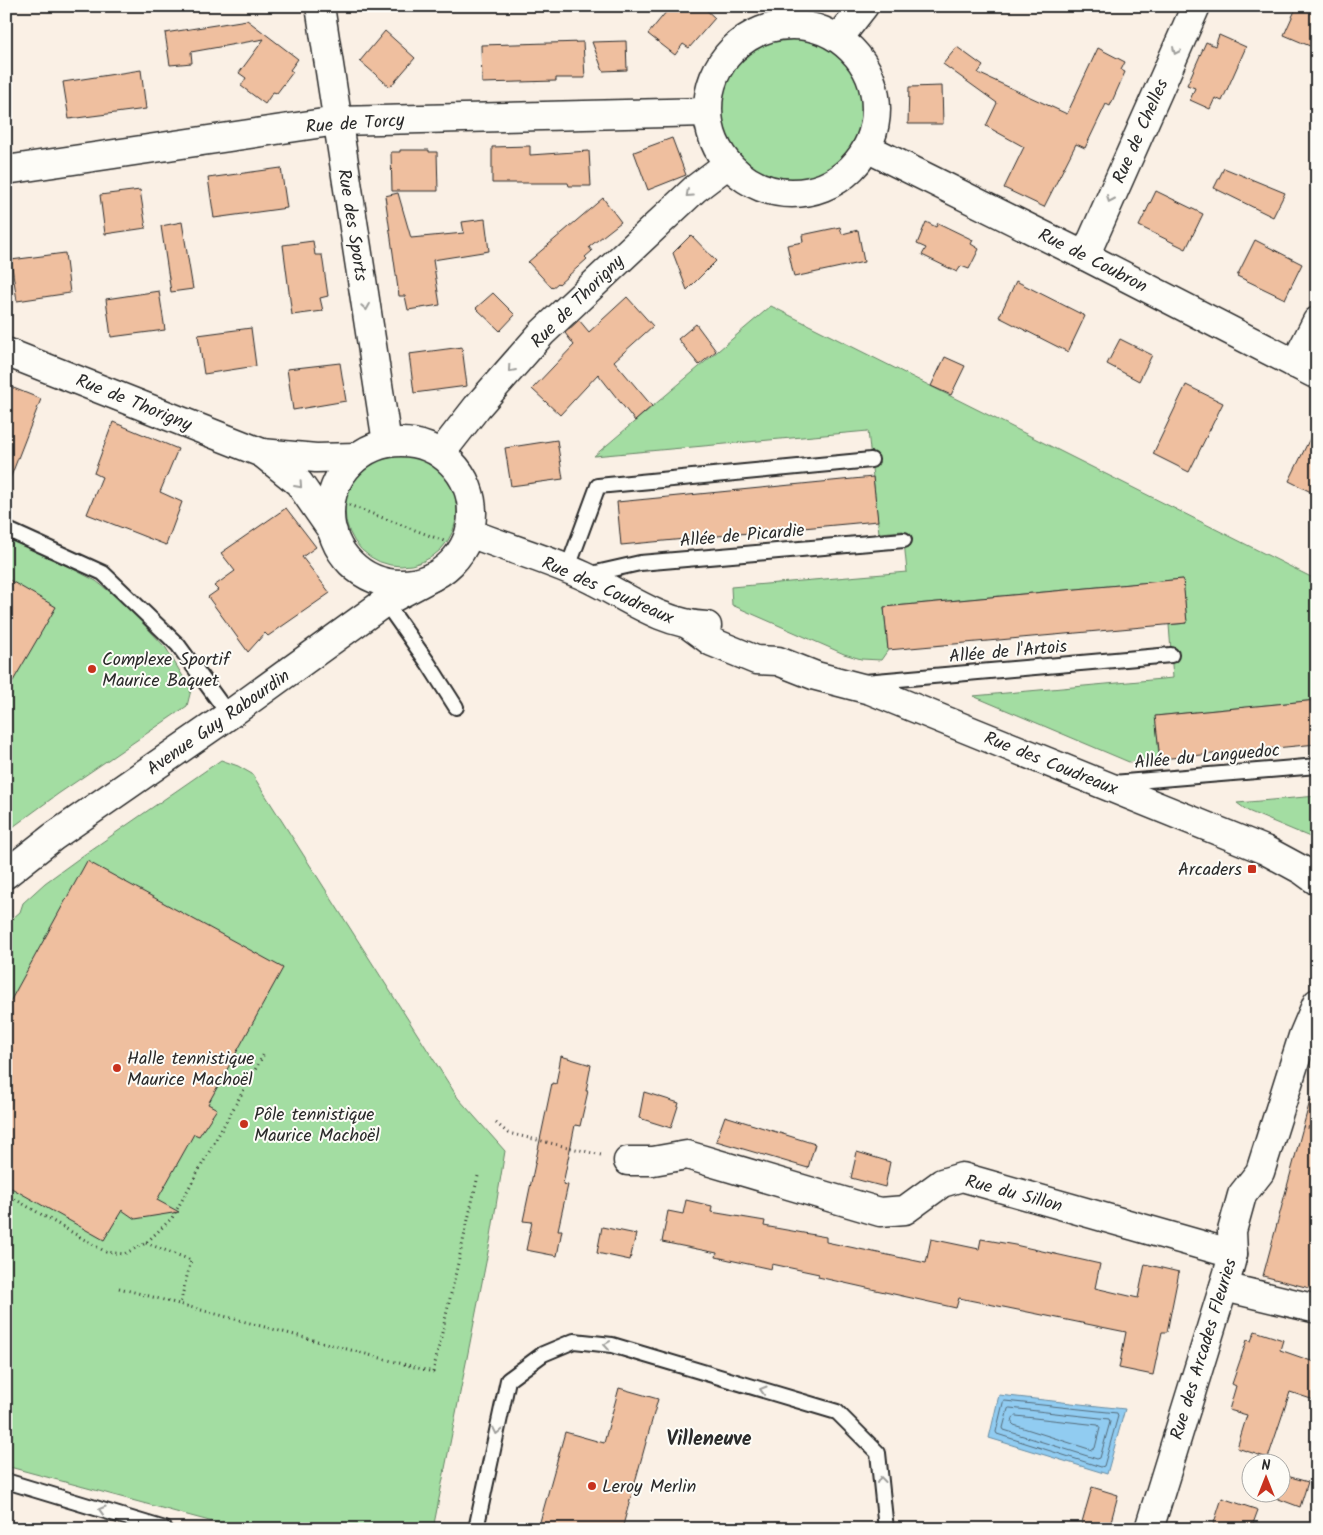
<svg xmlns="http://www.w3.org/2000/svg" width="1323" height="1535" font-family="Kalam,sans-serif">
	<rect width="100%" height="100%" fill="#faf0e5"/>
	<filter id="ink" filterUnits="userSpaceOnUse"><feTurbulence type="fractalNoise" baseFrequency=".02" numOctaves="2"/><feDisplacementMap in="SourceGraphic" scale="10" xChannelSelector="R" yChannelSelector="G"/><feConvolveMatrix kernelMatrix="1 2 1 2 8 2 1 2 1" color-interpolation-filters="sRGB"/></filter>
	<g filter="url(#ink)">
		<!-- green -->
		<g fill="#a3dda2" stroke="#678466">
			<circle cx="793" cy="110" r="73"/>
			<path d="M771 306 1317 580V700L1156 716 1159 759 1129 762 973 696 1173 678 1169 625 1187 623 1183 579 884 607 888 650 881 660 861 659 844 654 732 605 731 587 907 572 903 531 879 533 868 431 594 456Z"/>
			<circle cx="401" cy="510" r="56"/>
			<path d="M6 539 48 556 96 581 123 602 166 648 191 690 187 706 58 794 6 832Z"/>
			<path d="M221 760 238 766 252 774 458 1098 505 1151 490 1242 433 1529H239L6 1466V924L20 912 23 903 45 883 85 854Z"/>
			<path d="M1317 796V840L1248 811 1237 803Z"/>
		</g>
		<!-- water -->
		<path fill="#91ccf1" stroke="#688ca2" d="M999 1395 1125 1409 1107 1474 989 1438Z"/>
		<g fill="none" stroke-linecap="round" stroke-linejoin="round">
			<!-- shore -->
			<g stroke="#546b7a" stroke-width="1">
				<path d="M1005 1401 1117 1413 1118 1416 1104 1466 1101 1467 997 1434 996 1432 1003 1403Z"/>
				<path d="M1010 1408 1109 1419 1110 1422 1100 1458 1097 1459 1004 1430 1003 1428 1008 1409Z"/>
				<path d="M1016 1416 1098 1425 1100 1428 1095 1448 1092 1450 1014 1425 1012 1423 1013 1418Z"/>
			</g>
		</g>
		<!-- building -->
		<g fill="#efbf9f" stroke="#2b2b2b">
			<path d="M671 6H702L715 18 689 48 683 44 675 55 648 34Z"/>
			<path d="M1297 6H1301L1317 13V49L1284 35Z"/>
			<path d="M247 20 298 59 290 70 293 72 277 93 273 92 265 104 241 86 246 78 239 73 264 39 191 52 192 63 170 65 165 33Z"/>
			<path d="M385 31 415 58 390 87 360 61Z"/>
			<path d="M1219 35 1246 47 1222 101 1215 98 1210 109 1190 100 1195 88 1187 85 1206 42 1215 46Z"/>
			<path d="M626 41 627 70 603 71 592 42Z"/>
			<path d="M583 42 585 78H556V81L482 83 481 45Z"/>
			<path d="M957 47 983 66 978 73 1067 114 1098 48 1125 62 1121 70 1125 72 1110 106 1106 104 1085 148 1076 144 1044 207 1004 188 1024 147 986 126 997 103 943 64Z"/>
			<path d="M141 70 146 109 69 119 63 82Z"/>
			<path d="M942 86 943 124H908L909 87Z"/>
			<path d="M672 138 686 175 648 190 634 152Z"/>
			<path d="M530 146V155L589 151 591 186H569L568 183H492V147Z"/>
			<path d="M400 150H429V152H437L438 191H392L391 152H400Z"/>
			<path d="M281 168 287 208 214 218 208 178Z"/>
			<path d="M1224 168 1285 193 1273 217 1214 188Z"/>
			<path d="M140 190 146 228 105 234 100 195Z"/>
			<path d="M1156 191 1203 214 1186 249 1139 226Z"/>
			<path d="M398 193 411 238 464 233 462 222 485 219 489 251 433 260 440 305 408 310 405 296H399L385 196Z"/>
			<path d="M603 198 621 222 589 247 592 251 585 257 587 259 559 284 558 283 552 288 528 262Z"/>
			<path d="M182 222 193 289 171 292 161 226Z"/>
			<path d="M926 222 936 227 938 223 973 240 971 244 979 249 969 269 961 266 957 272 922 255 926 248 917 244Z"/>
			<path d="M840 227 842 234 858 230 864 262 794 277 787 245 803 242 802 235Z"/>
			<path d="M691 235 716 261 687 290 673 253Z"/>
			<path d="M1255 240 1302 264 1285 299 1237 276Z"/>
			<path d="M313 241 315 255H322L328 296 320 298 323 311 292 315 283 245Z"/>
			<path d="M65 253 70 293 17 301 11 260Z"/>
			<path d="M1016 281 1085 316 1068 352 999 317Z"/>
			<path d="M159 291 165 330 111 337 106 299Z"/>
			<path d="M493 293 515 315 500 331 476 308Z"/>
			<path d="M627 297 653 326 614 361 652 406 635 421 598 374 560 415 532 389 574 345 565 333 579 320 589 332Z"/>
			<path d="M696 324 716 351 699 365 678 339Z"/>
			<path d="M251 328 256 366 204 374 198 335Z"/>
			<path d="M1120 339 1152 355 1139 381 1107 364Z"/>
			<path d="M462 347 467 386 414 393 409 354Z"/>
			<path d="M945 357 965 366 951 395 931 386Z"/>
			<path d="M340 363 346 401 293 410 287 369Z"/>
			<path d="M6 385 41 399 8 484H6Z"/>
			<path d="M1186 385 1223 403 1189 472 1153 454Z"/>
			<path d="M113 422 178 449 160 492 182 502 166 545 87 514 102 477 94 473Z"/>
			<path d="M1317 424V495L1289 481Z"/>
			<path d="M557 440 563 479 511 486 505 448Z"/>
			<path d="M873 477 878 521 621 545 617 502Z"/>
			<path d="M286 508 316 547 302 557 330 593 268 636 265 633 248 652 208 597 218 590 214 586 235 571 221 553Z"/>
			<path d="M6 578 56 607 6 693Z"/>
			<path d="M1183 579 1187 623 888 650 884 607Z"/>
			<path d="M1317 700V744L1160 759 1155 716Z"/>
			<path d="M87 861 283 968 208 1104 217 1109 199 1136 194 1134 157 1200 179 1212 135 1219 122 1210 104 1240 6 1185V1009Z"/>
			<path d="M561 1056 591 1065 586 1091H588L580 1126 575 1125 563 1184 568 1185 558 1230H562L557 1256 526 1250 532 1222 523 1221 552 1083 556 1084Z"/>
			<path d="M644 1092 679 1103 671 1128 639 1118Z"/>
			<path d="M1310 1101 1317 1102V1290L1263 1276Z"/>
			<path d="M725 1116 815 1144 808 1168 716 1141Z"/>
			<path d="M857 1152 890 1162 885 1187 851 1178Z"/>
			<path d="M686 1200 712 1206 711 1212 765 1221 764 1226 826 1237V1242L926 1263 931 1239 979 1249 981 1239 1015 1245 1100 1264 1095 1288 1138 1298 1145 1264 1179 1272 1167 1332H1162L1153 1375 1119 1368 1126 1332 959 1298 956 1308 818 1277 819 1274 772 1264 771 1269 716 1257 717 1253 662 1242 668 1211 683 1214Z"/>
			<path d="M602 1227 636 1234 630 1260 597 1253Z"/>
			<path d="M1255 1331 1283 1340 1280 1350 1317 1363V1401L1290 1392 1268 1458 1237 1448 1247 1415 1229 1410 1236 1386 1232 1384 1247 1340 1251 1341Z"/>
			<path d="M619 1388 658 1399 622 1529H538L565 1432 604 1443Z"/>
			<path d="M1280 1474 1308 1482 1300 1507 1260 1492H1280Z"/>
			<path d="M1092 1487 1118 1495 1109 1529H1080Z"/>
			<path d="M1222 1498 1258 1510 1251 1529H1212Z"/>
		</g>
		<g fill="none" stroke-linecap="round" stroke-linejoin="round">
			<!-- lane casing -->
			<g stroke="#2b2b2b" stroke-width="18">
				<g id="lane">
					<path d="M6 529 103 573 178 645 229 715"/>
					<path d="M567 570 598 486 871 460"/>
					<path d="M587 575 640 563 904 540"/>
					<path d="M385 602 428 663 456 707"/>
					<path d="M865 682 1171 655"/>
					<path d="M1113 783 1317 766"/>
					<path d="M6 1481 165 1529"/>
					<path d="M476 1529 508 1380 543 1354 574 1341 612 1345 837 1412 878 1453 886 1529"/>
				</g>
			</g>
			<!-- street casing -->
			<g stroke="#2b2b2b" stroke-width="31">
				<g id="street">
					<path d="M320 6 387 443"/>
					<circle cx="792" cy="109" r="84"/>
					<path d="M839 38 864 6"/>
					<path d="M867 148 1085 256 1317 375"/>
					<path d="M6 170 337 121 707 112"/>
					<path d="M1085 256 1196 6"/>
					<path d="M6 352 262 453 316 458 357 457"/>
					<path d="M1295 364 1317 321"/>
					<circle cx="401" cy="513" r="71"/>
					<path d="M262 453 299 483 333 532"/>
					<path d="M441 453 477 407 542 333 695 189 728 164"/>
					<path d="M470 533C507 548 547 559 584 576 625 595 660 624 707 626"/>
					<path d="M689 625 712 642 756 660 778 661 816 676 870 690 1265 850 1302 870 1317 881"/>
					<path d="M6 874 53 837 229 715 385 602 432 577"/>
					<path d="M628 1161H653L687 1155 880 1212 905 1210 942 1183 962 1177 1233 1254"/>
					<path d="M1224 1287 1317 1309"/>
					<path d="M1149 1529 1228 1273 1233 1254 1232 1231 1242 1195 1260 1172 1303 1036 1317 1003"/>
				</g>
			</g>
			<!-- path -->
			<g stroke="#2b2b2b" stroke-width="3" stroke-dasharray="1 4" stroke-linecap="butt">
				<path d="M349 505 444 541"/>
				<path d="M6 940 8 943 6 945"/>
				<path d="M496 1123 508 1133 601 1155"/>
				<path d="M1303 1126 1317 1130"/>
				<path d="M6 1194 106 1252 124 1254 146 1243 172 1218 265 1052"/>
				<path d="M146 1243 191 1260 180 1304"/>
				<path d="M119 1288 433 1372 478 1176"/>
			</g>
			<!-- lane -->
			<use href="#lane" stroke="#fdfcf7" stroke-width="14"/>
			<!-- street -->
			<use href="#street" stroke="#fdfcf7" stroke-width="28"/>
		</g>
		<!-- one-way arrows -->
		<defs><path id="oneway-chevron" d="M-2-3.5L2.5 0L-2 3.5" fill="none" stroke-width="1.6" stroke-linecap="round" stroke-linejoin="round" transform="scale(1.25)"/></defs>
		<g stroke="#9e9e9b">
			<use href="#oneway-chevron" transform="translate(1176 51) rotate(114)"/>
			<use href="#oneway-chevron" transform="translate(689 194) rotate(138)"/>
			<use href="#oneway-chevron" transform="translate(1110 199) rotate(114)"/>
			<use href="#oneway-chevron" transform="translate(366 307) rotate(81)"/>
			<use href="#oneway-chevron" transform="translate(511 369) rotate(131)"/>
			<use href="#oneway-chevron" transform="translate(299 485) rotate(48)"/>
			<use href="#oneway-chevron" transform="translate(607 1345) rotate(-172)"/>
			<use href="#oneway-chevron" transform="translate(763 1390) rotate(-163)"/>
			<use href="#oneway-chevron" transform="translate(497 1431) rotate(102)"/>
			<use href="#oneway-chevron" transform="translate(881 1480) rotate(-96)"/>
			<use href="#oneway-chevron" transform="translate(102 1510) rotate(-163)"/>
		</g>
	</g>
	<!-- markers -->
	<g fill="#c8321e" stroke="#fdfcf7" stroke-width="2">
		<circle cx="92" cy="669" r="5"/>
		<rect x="1247" y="864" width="10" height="10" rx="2.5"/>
		<circle cx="117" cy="1068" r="5"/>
		<circle cx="244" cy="1124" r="5"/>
		<circle cx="592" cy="1486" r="5"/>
	</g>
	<g text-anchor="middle" stroke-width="4" stroke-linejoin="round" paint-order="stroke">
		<!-- street labels -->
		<g font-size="18" fill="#2b2b2b" stroke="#fdfcf7">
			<text transform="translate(355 123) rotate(-4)" y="6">Rue de Torcy</text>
			<text transform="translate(1140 131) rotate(-66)" y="6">Rue de Chelles</text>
			<text transform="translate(353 225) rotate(81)" y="6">Rue des Sports</text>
			<text transform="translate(1093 260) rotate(27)" y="6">Rue de Coubron</text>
			<text transform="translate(577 301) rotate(-45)" y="6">Rue de Thorigny</text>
			<text transform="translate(134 402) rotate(22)" y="6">Rue de Thorigny</text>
			<text transform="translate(742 535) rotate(-5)" y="6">Allée de Picardie</text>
			<text transform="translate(608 590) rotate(24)" y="6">Rue des Coudreaux</text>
			<text transform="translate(1008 651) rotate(-5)" y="6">Allée de l'Artois</text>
			<text transform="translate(218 722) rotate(-35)" y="6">Avenue Guy Rabourdin</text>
			<text transform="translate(1207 756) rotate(-5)" y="6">Allée du Languedoc</text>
			<text transform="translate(1051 763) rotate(22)" y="6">Rue des Coudreaux</text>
			<text transform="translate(1014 1193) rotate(15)" y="6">Rue du Sillon</text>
			<text transform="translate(1203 1349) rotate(-73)" y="6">Rue des Arcades Fleuries</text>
		</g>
		<!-- poi labels -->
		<g font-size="18" fill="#2b2b2b" stroke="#fdfcf7" text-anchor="start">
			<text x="102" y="665">Complexe Sportif<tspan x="102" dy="21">Maurice Baquet</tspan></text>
			<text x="1242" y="875" text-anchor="end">Arcaders</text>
			<text x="127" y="1064">Halle tennistique<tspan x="127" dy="21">Maurice Machoël</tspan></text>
			<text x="254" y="1120">Pôle tennistique<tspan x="254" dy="21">Maurice Machoël</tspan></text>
			<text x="602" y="1492">Leroy Merlin</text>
		</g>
		<!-- quarter labels -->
		<g font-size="20" font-weight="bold" fill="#2b2b2b" stroke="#fdfcf7">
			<text x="709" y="1445">Villeneuve</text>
		</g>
	</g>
	<!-- margin -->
	<rect width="1323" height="1535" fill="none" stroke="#fdfcf7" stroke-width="25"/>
	<rect x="12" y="12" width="1298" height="1510" fill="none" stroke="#2b2b2b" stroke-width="2" filter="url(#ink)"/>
	<!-- north arrow -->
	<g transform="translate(1266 1478)"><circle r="24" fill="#fdfcf7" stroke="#a9a8a5"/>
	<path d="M0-4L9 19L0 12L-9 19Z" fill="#c8321e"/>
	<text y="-8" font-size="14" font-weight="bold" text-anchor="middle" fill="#2b2b2b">N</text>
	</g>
</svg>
